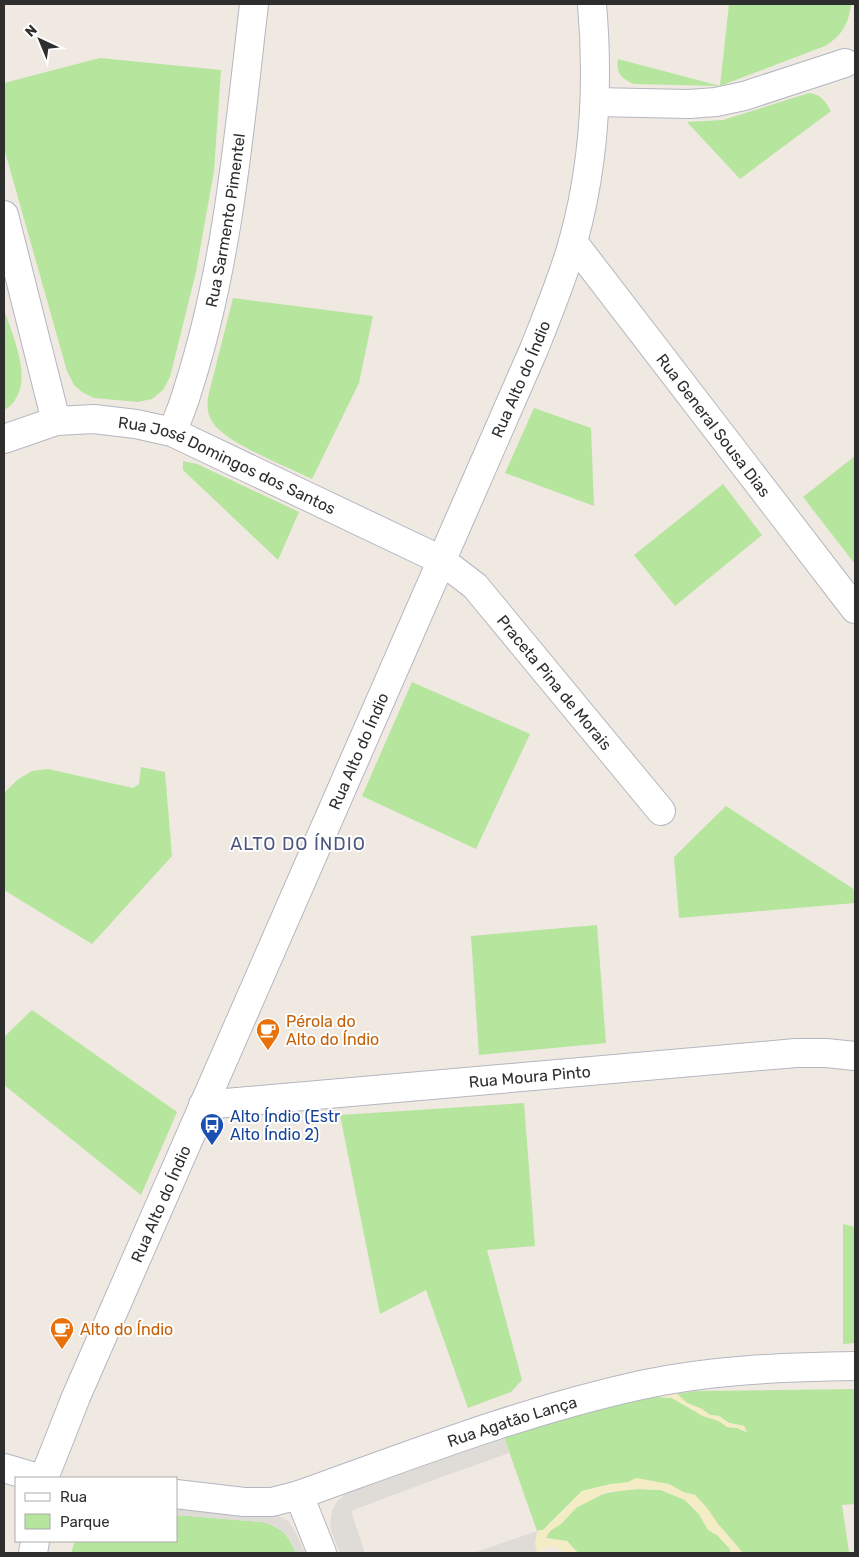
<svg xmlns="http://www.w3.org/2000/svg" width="859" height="1557" font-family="Rubik,sans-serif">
	<rect width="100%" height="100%" fill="#efe9e1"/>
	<!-- green -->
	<g fill="#b6e59e">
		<path d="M729 4H851C849 23 842 36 825 46L720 86 634 84C622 79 615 72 618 59L720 86Z"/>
		<path d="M100 58 221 70 214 171 196 272 170 377 163 390 152 399 138 402 94 398 82 392 74 385 67 371 4 148V83Z"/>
		<path d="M809 93C821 94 825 101 831 111L740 179 687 122 723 120Z"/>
		<path d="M233 298 373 316 359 383 312 479C288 467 226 443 213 423 207 414 207 407 208 397Z"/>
		<path d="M4 309C12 335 32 376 15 400 13 404 7 408 4 411Z"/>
		<path d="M534 408 591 428 594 506 505 473Z"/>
		<path d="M855 456V564L803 497Z"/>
		<path d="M183 461 197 464 299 512 278 560 183 470Z"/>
		<path d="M723 484 762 535 675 606 634 555Z"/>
		<path d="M412 682 530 734 476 849 362 796Z"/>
		<path d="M141 767 165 772 172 856 92 944 4 890V793L17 780 32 771 48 769 133 788 139 784Z"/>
		<path d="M726 806 855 890V903L679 918 674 857Z"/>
		<path d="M597 925 606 1043 479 1055 471 936Z"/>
		<path d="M32 1010 177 1112 141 1195 4 1085V1037Z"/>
		<path d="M524 1103 535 1246 487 1250 522 1380 511 1392 468 1408 426 1290 380 1314 340 1115Z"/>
		<path d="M843 1224 855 1227V1343L843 1344Z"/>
		<path d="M854 1389 855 1504 842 1505 849 1552H855V1553H743L718 1524 707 1508 695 1495 683 1492 669 1484 654 1482 611 1484 582 1491 543 1530 537 1531 504 1437 572 1415 610 1406 658 1397 672 1398 703 1416 719 1421 727 1427 737 1428 746 1432 744 1426 729 1423 719 1416 710 1415 702 1409 687 1403 677 1394 696 1391Z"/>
		<path d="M638 1489 661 1490 685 1500 699 1514 708 1530 717 1535 730 1549 731 1553H578L567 1541 546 1538C551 1527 555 1529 563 1522 568 1517 572 1511 577 1507 596 1493 615 1491 638 1489Z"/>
		<path d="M176 1515 263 1522C283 1529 288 1534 296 1553H71L75 1541H176Z"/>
	</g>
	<!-- sand -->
	<g fill="#f3ecc5">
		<path d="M677 1394 687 1403 702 1409 710 1415 719 1416 729 1423 744 1426 747 1432 737 1428 727 1427 719 1421 703 1416 672 1398 658 1397Z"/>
		<path d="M636 1478 669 1484 683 1492 695 1495 707 1508 718 1524 743 1553H731L730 1549 717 1535 708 1530 699 1514 685 1500 661 1490 638 1489 607 1492 576 1508 561 1524 550 1531 546 1538 567 1541 578 1553H568L552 1546 537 1553 535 1543 537 1531 543 1530 582 1491 611 1484 628 1482Z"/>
	</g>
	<!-- plaza -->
	<g fill="#dfdcd8">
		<path d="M504 1437 509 1453 428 1482 351 1511 365 1553H340L332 1533 330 1523 332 1511 337 1501 346 1494 361 1487Z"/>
		<path d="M176 1507 277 1515 288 1521 295 1531 305 1553H296L291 1541 284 1532 276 1527 263 1522 176 1515Z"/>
		<path d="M537 1531 535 1543 537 1553H473Z"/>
	</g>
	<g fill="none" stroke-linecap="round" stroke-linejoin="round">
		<!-- minor casing -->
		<g stroke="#b4b7c1" stroke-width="30">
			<g id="minor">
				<path d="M595 102 689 104 716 102 744 96 845 63"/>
				<path d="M4 215 56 421"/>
				<path id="s1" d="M573 242 855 609"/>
				<path id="s2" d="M172 432C178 418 184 404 188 389 228 265 239 133 254 4"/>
				<path id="s3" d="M4 439 56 421 94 419 136 424 172 432 441 560 475 586 661 811"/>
				<path id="s4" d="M203 1105 796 1053H826L855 1056"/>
				<path d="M4 1468 38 1478"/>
				<path id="s5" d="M176 1494 244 1502H272L299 1495C411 1455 523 1411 641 1385 710 1370 784 1367 855 1366"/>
				<path d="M299 1495 322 1553"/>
			</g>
		</g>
		<!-- secondary casing -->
		<g stroke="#b4b7c1" stroke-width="30">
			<g id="secondary">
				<path id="s6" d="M44 1478 76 1397 534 349C548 314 563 278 573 242 595 163 599 85 592 4"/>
				<path d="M33 1553 35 1541"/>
			</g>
		</g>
		<!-- minor -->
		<use href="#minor" stroke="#fff" stroke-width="28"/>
		<!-- secondary -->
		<use href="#secondary" stroke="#fff" stroke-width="28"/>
	</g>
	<!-- icons -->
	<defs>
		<g id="cafe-pin" transform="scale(1.25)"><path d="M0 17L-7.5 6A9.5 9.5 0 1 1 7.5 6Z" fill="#e8710a" stroke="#fff"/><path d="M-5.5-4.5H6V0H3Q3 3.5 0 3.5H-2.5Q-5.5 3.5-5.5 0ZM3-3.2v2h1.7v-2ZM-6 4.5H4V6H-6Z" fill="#fff"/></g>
		<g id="bus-pin" transform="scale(1.25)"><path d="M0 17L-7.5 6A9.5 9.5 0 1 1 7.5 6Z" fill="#1a4fb4" stroke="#fff"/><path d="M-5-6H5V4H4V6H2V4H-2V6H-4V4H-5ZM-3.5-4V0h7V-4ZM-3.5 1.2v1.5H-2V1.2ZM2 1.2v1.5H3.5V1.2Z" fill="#fff"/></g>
	</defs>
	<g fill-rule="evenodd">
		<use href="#cafe-pin" x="268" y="1030"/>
		<use href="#bus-pin" x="212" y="1125"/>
		<use href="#cafe-pin" x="62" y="1329"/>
	</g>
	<g text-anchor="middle" stroke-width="4" stroke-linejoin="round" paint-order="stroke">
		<!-- street labels -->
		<g font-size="16" fill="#2e2e2e" stroke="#fff">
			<text dy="6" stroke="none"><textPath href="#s2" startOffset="219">Rua Sarmento Pimentel</textPath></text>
			<text dy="6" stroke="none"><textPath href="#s6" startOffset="1198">Rua Alto do Índio</textPath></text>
			<text dy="6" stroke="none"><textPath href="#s1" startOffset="231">Rua General Sousa Dias</textPath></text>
			<text dy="6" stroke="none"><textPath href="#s3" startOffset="235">Rua José Domingos dos Santos</textPath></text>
			<text dy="6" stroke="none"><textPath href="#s3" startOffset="638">Praceta Pina de Morais</textPath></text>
			<text dy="6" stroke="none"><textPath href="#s6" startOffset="792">Rua Alto do Índio</textPath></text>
			<text dy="6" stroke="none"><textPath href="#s4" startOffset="328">Rua Moura Pinto</textPath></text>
			<text dy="6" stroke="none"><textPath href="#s6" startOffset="298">Rua Alto do Índio</textPath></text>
			<text dy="6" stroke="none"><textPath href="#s5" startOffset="350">Rua Agatão Lança</textPath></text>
		</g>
		<!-- food labels -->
		<g font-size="16" fill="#c56008" stroke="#fff" text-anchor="start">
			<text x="286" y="1027">Pérola do<tspan x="286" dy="18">Alto do Índio</tspan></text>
			<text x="80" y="1335">Alto do Índio</text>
		</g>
		<!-- transit labels -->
		<g font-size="16" fill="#164399" stroke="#fff" text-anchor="start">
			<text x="230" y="1122">Alto Índio (Estr<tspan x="230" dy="18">Alto Índio 2)</tspan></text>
		</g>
		<!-- neighbourhood labels -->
		<g font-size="18" letter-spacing="1" fill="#4d5680" stroke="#fff">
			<text x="298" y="850">ALTO DO ÍNDIO</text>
		</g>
	</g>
	<!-- border -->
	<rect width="859" height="1557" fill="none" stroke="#2e2e2e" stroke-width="10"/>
	<!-- legend -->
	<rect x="15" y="1477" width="162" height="65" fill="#ffffff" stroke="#ababab"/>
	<rect x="25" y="1493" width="25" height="8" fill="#ffffff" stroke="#ababab"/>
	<text x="60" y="1502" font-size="15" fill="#2e2e2e">Rua</text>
	<rect x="25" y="1514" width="25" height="15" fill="#b6e59e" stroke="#ababab"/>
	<text x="60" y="1527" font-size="15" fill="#2e2e2e">Parque</text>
	<!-- north arrow -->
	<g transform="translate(40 40) rotate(316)" stroke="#ffffff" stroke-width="4" paint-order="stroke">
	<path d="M0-4L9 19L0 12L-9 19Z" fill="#2e2e2e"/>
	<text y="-8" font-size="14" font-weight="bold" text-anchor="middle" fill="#2e2e2e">N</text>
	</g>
</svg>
